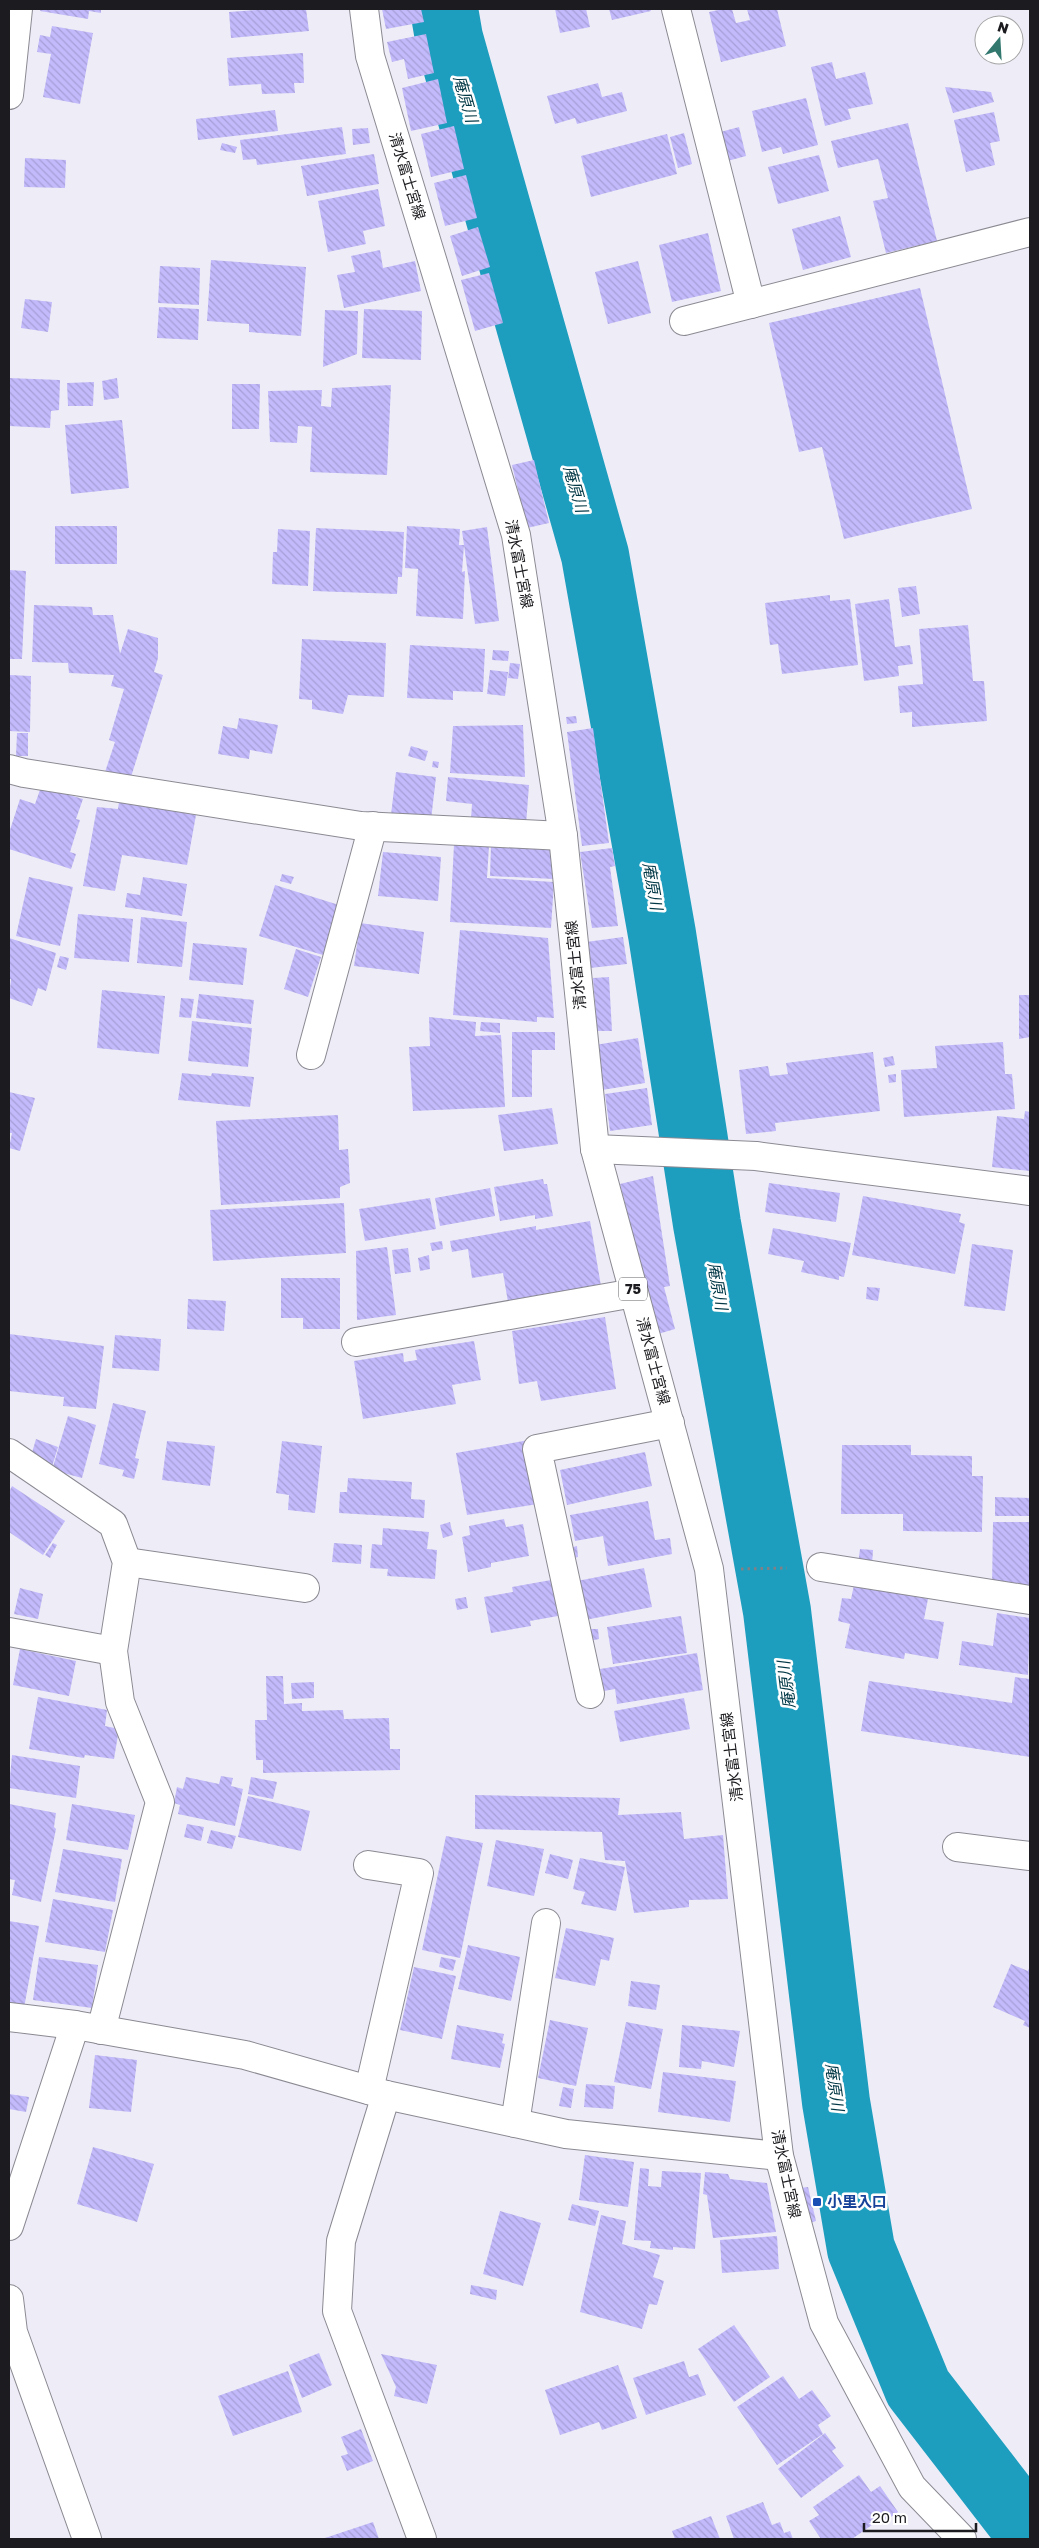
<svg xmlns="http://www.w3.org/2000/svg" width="1039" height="2548" font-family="'Golos Text','Noto Sans JP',sans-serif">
	<defs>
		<pattern id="building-back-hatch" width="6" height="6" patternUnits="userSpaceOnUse" patternTransform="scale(1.25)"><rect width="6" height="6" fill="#c2bafb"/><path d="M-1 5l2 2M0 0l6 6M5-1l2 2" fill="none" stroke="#a69fd7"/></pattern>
	</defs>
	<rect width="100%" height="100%" fill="#eeedf7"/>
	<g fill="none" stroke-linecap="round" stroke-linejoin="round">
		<!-- river -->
		<path stroke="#1e9ebf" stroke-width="68" d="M444 9 449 38 595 555 662 934 707 1224 777 1611 836 2102 861 2249 918 2388 1030 2533"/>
	</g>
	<!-- building -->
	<g fill="url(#building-back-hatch)">
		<path d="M41 9H101V13L89 11 88 19 40 11Z"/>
		<path d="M269 9H306L309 31 231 38 229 12Z"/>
		<path d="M382 9H421L424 22 386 29Z"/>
		<path d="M555 9H586L590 27 560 33Z"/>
		<path d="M609 9H650L651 11 612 20Z"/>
		<path d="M723 9H732L736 23 750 20 747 9H777L786 46 721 62 709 12Z"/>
		<path d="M52 26 93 33 80 104 43 97 51 54 37 52 40 35 50 37Z"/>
		<path d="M426 34 434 73 408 79 404 59 392 62 387 42Z"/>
		<path d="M303 53 304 83H294L295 93 262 94 261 84 229 86 227 58Z"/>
		<path d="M832 62 836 79 865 72 873 104 848 109 851 119 825 126 811 67Z"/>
		<path d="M438 79 447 123 411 131 402 88Z"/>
		<path d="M598 83 602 97 622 92 627 111 577 124 575 118 555 124 547 96Z"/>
		<path d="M945 87 991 92 994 102 953 113Z"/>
		<path d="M806 98 818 145 783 154 781 147 762 152 752 111Z"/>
		<path d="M275 110 278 131 198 140 196 119Z"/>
		<path d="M994 112 1000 141 990 143 995 165 966 172 954 120Z"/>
		<path d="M908 123 937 241 886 253 873 201 888 198 878 159 838 168 831 141Z"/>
		<path d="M454 126 464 169 431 177 421 134Z"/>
		<path d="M342 127 346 154 257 165 256 159 243 160 240 140Z"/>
		<path d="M739 127 746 156 720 163 713 134Z"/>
		<path d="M368 128 370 143 353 145 352 129Z"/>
		<path d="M684 133 692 164 678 168 670 137Z"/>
		<path d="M667 134 677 174 591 197 581 156Z"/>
		<path d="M222 143 237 147 235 153 220 150Z"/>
		<path d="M374 154 379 184 307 196 301 166Z"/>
		<path d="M819 155 829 191 778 204 768 167Z"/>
		<path d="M25 158 66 160 65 188 24 187Z"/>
		<path d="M466 175 477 218 445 226 434 183Z"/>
		<path d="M378 189 385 226 363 231 366 244 328 252 318 201Z"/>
		<path d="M840 216 851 257 803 270 792 229Z"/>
		<path d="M478 227 490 267 462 276 450 236Z"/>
		<path d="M708 233 721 291 672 302 659 245Z"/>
		<path d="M380 250 383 268 415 261 421 291 344 308 337 275 355 272 351 256Z"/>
		<path d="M211 260 306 267 301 336 249 332V324L207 321Z"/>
		<path d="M638 261 651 313 608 324 595 272Z"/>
		<path d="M160 266 200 268 199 305 158 303Z"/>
		<path d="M489 273 503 323 475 331 461 280Z"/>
		<path d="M920 288 972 509 844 539 822 447 799 452 769 323Z"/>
		<path d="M25 299 52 302 48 332 21 328Z"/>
		<path d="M159 307 199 309 198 340 157 338Z"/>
		<path d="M364 309 422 311 421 360 362 358Z"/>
		<path d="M325 310 358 311 357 354 323 367Z"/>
		<path d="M9 378 60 380 59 410 51 411 50 428 9 426Z"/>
		<path d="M117 378 119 398 104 400 102 381Z"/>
		<path d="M94 382 93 406H68L67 383Z"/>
		<path d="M232 384H260L259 429H232Z"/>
		<path d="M391 385 387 475 310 472 312 427 298 426 297 443 270 442 268 391 322 390 321 406 331 407 332 388Z"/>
		<path d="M122 420 129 488 71 494 65 425Z"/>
		<path d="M534 460 549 523 527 528 512 465Z"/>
		<rect x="55" y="526" width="62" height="38"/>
		<path d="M407 526 460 529 459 545H464L462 572 465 571 463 619 416 616 418 569 405 568Z"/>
		<path d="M487 527 499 621 475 624 462 531Z"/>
		<path d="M316 528 404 532 402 577H398L397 594 313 591Z"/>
		<path d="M278 529 310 531 308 586 272 584 273 552H277Z"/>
		<path d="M9 570 26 571 22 659H9Z"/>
		<path d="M916 586 920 614 902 617 898 588Z"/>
		<path d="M830 595V601L850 599 858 665 782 674 778 644 770 645 765 603Z"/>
		<path d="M889 599 895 647 910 645 913 664 898 666 899 676 864 681 855 604Z"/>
		<path d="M34 605 92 607 93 615H113L120 654 128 629 158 638V658L154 672 163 675 131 777 105 772 115 742 109 740 124 689 111 686 114 675 69 673 68 663 32 662Z"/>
		<path d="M968 625 973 681H984L987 721 912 727V712L900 713 898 686 923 684 919 629Z"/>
		<path d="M302 639 386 643 384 697 348 695 343 714 312 709V700L299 699Z"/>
		<path d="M410 645 485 649 483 692 453 691V700L407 698Z"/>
		<path d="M493 650 509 651 508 661 492 660Z"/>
		<path d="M510 663 520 664 518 679 508 678Z"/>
		<path d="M490 670 508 672 505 696 487 694Z"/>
		<path d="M9 675 31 676 30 732 9 731Z"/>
		<path d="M576 716 577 723 567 724 566 717Z"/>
		<path d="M239 718 278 725 272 754 250 750 249 759 218 754 223 726 237 729Z"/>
		<path d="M523 725 525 777 450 773 453 726Z"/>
		<path d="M593 728 609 843 582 846 567 732Z"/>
		<path d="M17 733H28V756H16Z"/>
		<path d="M411 746 428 751 425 761 408 756Z"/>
		<path d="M433 761 439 762 438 768 432 767Z"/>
		<path d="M396 772 436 777 431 820 391 815Z"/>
		<path d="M448 777 529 785 526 825 471 819 472 804 446 801Z"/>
		<path d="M41 787 83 799 76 819 80 820 70 852 76 854 71 869 9 849V833L20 799 35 804Z"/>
		<path d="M119 802 196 815 187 865 122 855 115 891 83 886 97 807 118 809Z"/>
		<path d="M454 844 489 846 487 878 554 882 551 928 450 922Z"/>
		<path d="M491 845 556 848 554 879 490 876Z"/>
		<path d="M612 848 615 866 610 867 618 926 592 928 580 852Z"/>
		<path d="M383 852 441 857 438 901 378 896Z"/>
		<path d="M282 874 294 877 291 884 280 881Z"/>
		<path d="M29 877 73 887 60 946 16 936Z"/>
		<path d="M143 877 187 884 182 916 125 907 127 893 140 895Z"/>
		<path d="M275 885 339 905 323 955 259 936Z"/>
		<path d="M78 914 133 919 129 962 74 958Z"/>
		<path d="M141 917 187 922 182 967 137 963Z"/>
		<path d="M360 923 424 932 419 974 354 966Z"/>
		<path d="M460 930 548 938 554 1018 537 1017V1022L453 1015Z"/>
		<path d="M623 937 627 964 590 968 586 942Z"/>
		<path d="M9 938 56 953 46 991 38 988 32 1006 9 998 11 979H9Z"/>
		<path d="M193 943 247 948 243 985 189 980Z"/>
		<path d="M296 949 321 957 308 997 284 989Z"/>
		<path d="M60 956 69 958 66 970 57 967Z"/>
		<path d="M609 977 612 1031H597L593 978Z"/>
		<path d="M102 990 165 996 159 1054 97 1048Z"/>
		<path d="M199 994 254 1000 251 1024 196 1018Z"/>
		<path d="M1019 995H1030V1037L1019 1039Z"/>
		<path d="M181 998 194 999 191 1018 179 1017Z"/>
		<path d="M429 1017 476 1022 475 1036 501 1035 505 1107 413 1111 409 1047 430 1046Z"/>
		<path d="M192 1021 252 1028 248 1067 188 1061Z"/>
		<path d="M481 1022 500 1023V1033L480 1031Z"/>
		<path d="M512 1032H555V1050H532V1097H512Z"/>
		<path d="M638 1038 645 1083 602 1090 595 1045Z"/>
		<path d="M1003 1042 1005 1074H1012L1015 1109 904 1117 901 1070 937 1068 935 1046Z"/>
		<path d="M873 1052 880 1111 775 1123 776 1131 746 1134 739 1070 768 1066 770 1076 788 1074 786 1063Z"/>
		<path d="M893 1056 895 1065 885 1067 883 1058Z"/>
		<path d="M182 1073 211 1076 212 1073 254 1077 250 1107 178 1100Z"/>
		<path d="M896 1074V1082L889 1083 888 1075Z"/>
		<path d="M647 1088 652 1125 610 1131 605 1094Z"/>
		<path d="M9 1092 35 1098 20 1151 9 1148 12 1133H9Z"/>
		<path d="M552 1108 558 1144 504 1151 498 1115Z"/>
		<path d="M1025 1111 1030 1112V1171L992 1167 997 1116 1024 1119Z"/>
		<path d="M338 1115 339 1150 348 1149 350 1183 340 1187V1198L221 1205 216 1121Z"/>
		<path d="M653 1176 670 1286 664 1287 675 1329 658 1334 620 1184Z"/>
		<path d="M543 1179 544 1184H547L553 1216 535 1219V1215L500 1221 494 1187Z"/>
		<path d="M769 1183 840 1193 836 1222 765 1212Z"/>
		<path d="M490 1188 495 1216 440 1226 435 1198Z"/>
		<path d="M863 1196 961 1214 959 1222 965 1224 955 1274 852 1255Z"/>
		<path d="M430 1198 436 1229 365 1241 359 1209Z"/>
		<path d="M344 1203 346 1253 213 1261 210 1210Z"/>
		<path d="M590 1221 602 1292 508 1302 503 1273 472 1278 468 1249 452 1252 450 1241 536 1226V1230Z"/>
		<path d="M773 1228 851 1243 844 1277 839 1276V1280L801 1272 804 1261 768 1254Z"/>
		<path d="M442 1241 443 1249 432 1251 430 1243Z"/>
		<path d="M972 1244 1013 1250 1005 1311 964 1306Z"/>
		<path d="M387 1247 396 1315 357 1320 356 1251Z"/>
		<path d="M408 1248 411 1272 395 1274 392 1250Z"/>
		<path d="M429 1255 430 1269 420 1271 418 1258Z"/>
		<path d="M281 1278H340V1329H303V1318H281Z"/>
		<path d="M867 1287 880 1288 878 1301 866 1299Z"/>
		<path d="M188 1299 226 1301 224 1331 187 1329Z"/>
		<path d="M605 1317 616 1389 541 1401 537 1381 519 1384 512 1331Z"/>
		<path d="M9 1334 104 1346 96 1409 63 1406 64 1397 9 1391Z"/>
		<path d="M115 1335 161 1339 159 1371 112 1368Z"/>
		<path d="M474 1341 481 1380 452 1385 456 1404 363 1419 354 1361 403 1353 404 1362 417 1360 415 1350Z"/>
		<path d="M113 1403 146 1411 135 1458 139 1459 134 1479 122 1476 124 1470 99 1464Z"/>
		<path d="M68 1416 96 1425 82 1478 52 1470Z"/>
		<path d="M36 1439 58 1447 51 1470 29 1463Z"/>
		<path d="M529 1440 538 1504 467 1515 456 1453Z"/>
		<path d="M167 1441 215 1446 210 1486 162 1480Z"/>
		<path d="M282 1441 322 1446 315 1513 288 1510 289 1495 276 1493Z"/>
		<path d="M842 1445H911V1455L972 1456V1476H983L982 1532 903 1531V1514H841Z"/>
		<path d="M645 1452 652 1486 567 1505 560 1470Z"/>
		<path d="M348 1478 412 1482 411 1499 425 1500 424 1518 339 1513 340 1492H347Z"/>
		<path d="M12 1486 65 1521 43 1555 9 1532V1492Z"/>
		<path d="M995 1497 1030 1498V1516H995Z"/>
		<path d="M648 1501 655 1540 670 1538 672 1554 608 1566 603 1536 575 1541 570 1515Z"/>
		<path d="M504 1519 506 1527 523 1524 529 1556 491 1563V1567L468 1572 462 1537 470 1535 469 1526Z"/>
		<path d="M450 1522 453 1535 443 1538 440 1525Z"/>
		<path d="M993 1522H1030V1588H992Z"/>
		<path d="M383 1528 429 1532 427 1549 437 1550 435 1579 387 1576 388 1569 370 1568 372 1544 382 1545Z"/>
		<path d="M53 1543 57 1545 50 1558 45 1555Z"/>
		<path d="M334 1543 362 1545 361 1564 332 1562Z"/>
		<path d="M577 1546 578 1557 570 1559 569 1548Z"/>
		<path d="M860 1549 873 1550 872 1565 858 1564Z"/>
		<path d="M644 1568 652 1607 585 1620 577 1581Z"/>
		<path d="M551 1580 558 1616 530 1621 531 1626 491 1633 484 1597 513 1592 512 1587Z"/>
		<path d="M854 1585 928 1599 924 1619 944 1622 938 1659 905 1653 904 1659 845 1648 850 1624 838 1621 842 1598 851 1599Z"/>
		<path d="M20 1588 43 1594 38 1619 14 1614Z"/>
		<path d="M466 1597 468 1608 457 1610 455 1599Z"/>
		<path d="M997 1613 1030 1618 1028 1675 959 1665 962 1641 993 1646Z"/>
		<path d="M681 1616 687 1653 613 1664 607 1627Z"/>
		<path d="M589 1629H598L599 1639 590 1641Z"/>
		<path d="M20 1649 76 1661 69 1696 13 1685Z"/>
		<path d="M697 1653 703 1690 617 1704 615 1689 604 1691 600 1669Z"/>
		<path d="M266 1676H283L284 1704 302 1703V1711L343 1710 344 1719 389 1718 390 1749H400V1770L263 1773V1760H256L255 1720H267Z"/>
		<path d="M1015 1677 1030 1679V1757L861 1731 869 1681 1012 1703Z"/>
		<path d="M314 1682V1698L292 1699 291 1683Z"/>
		<path d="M38 1697 107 1710 105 1726 119 1729 114 1759 85 1755 84 1758 29 1749Z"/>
		<path d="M684 1698 690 1729 620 1742 614 1711Z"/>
		<path d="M12 1755 80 1766 76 1798 9 1788Z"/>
		<path d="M221 1776 233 1778 231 1786 243 1789 235 1826 178 1814 180 1805 174 1803 177 1787 183 1789 186 1777 219 1784Z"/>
		<path d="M251 1777 277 1782 273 1799 248 1794Z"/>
		<path d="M475 1795 620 1798 618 1815 681 1812 684 1839 723 1835 728 1899 689 1900V1907L634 1913 625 1861 605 1860 602 1832 475 1829Z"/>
		<path d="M248 1796 310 1811 301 1851 238 1837Z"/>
		<path d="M9 1804 56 1813 54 1827 56 1829 41 1902 12 1895 15 1880 9 1879Z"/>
		<path d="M72 1804 135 1815 128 1850 66 1840Z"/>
		<path d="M187 1824 204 1827 201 1841 184 1837Z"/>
		<path d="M211 1830 236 1836 232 1849 207 1843Z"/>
		<path d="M446 1836 483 1843 460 1958 422 1950Z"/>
		<path d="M496 1840 544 1849 534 1896 487 1886Z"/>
		<path d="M63 1849 122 1859 115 1902 55 1892Z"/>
		<path d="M550 1854 573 1860 568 1879 545 1873Z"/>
		<path d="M580 1858 625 1867 616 1911 581 1904 585 1892 573 1889Z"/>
		<path d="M53 1899 113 1910 105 1952 45 1942Z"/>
		<path d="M9 1921 39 1926 24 2008 9 2005Z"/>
		<path d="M566 1928 614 1938 609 1961 601 1959 595 1986 555 1978Z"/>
		<path d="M468 1945 520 1957 511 2001 458 1989Z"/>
		<path d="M39 1957 98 1965 92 2008 33 2000Z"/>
		<path d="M441 1957 456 1960 453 1971 439 1967Z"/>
		<path d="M1011 1964 1028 1971 1030 1965V2028L1023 2025 1025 2021 993 2007Z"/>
		<path d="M414 1967 456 1976 442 2039 400 2030Z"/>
		<path d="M631 1981 660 1985 656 2010 628 2006Z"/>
		<path d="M550 2020 588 2028 576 2086 538 2078Z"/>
		<path d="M626 2022 663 2029 651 2089 614 2082Z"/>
		<path d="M457 2025 504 2034 502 2043 505 2044 500 2068 451 2059Z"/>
		<path d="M682 2025 740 2031 734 2067 702 2061 701 2069 679 2067Z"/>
		<path d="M95 2055 137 2060 131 2112 89 2108Z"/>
		<path d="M663 2072 736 2081 730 2122 658 2112Z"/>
		<path d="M586 2084 615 2086 613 2109 584 2107Z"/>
		<path d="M563 2087 574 2089 571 2108 559 2106Z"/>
		<path d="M9 2094 29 2097 26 2112 9 2109Z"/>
		<path d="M93 2147 154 2164 137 2222 77 2204Z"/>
		<path d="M585 2155 634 2162 628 2207 579 2200Z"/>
		<path d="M640 2168 649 2169 648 2186 661 2187 662 2171 701 2173 695 2249 673 2247V2250L650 2248 651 2241 634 2240Z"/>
		<path d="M705 2172 728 2174 730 2179 767 2183 776 2232 713 2238 707 2195 703 2194Z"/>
		<path d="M808 2187 816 2221 807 2224 800 2188Z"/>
		<path d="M572 2204 599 2211 595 2226 568 2220Z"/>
		<path d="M500 2211 541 2223 523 2286 483 2274Z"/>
		<path d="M601 2215 626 2221 622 2244 660 2255 653 2277 664 2281 657 2305 649 2304 642 2329 580 2312Z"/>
		<path d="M777 2236 779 2269 722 2273 720 2240Z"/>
		<path d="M471 2285 497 2290 496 2300 470 2294Z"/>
		<path d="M734 2325 770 2377 734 2402 698 2349Z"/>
		<path d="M319 2353 332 2385 302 2398 289 2365Z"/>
		<path d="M381 2354 437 2365 427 2404 394 2396 396 2387Z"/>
		<path d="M684 2361 689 2377 698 2374 706 2395 646 2415 633 2378Z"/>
		<path d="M618 2365 637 2418 602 2430 599 2422 560 2435 545 2390Z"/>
		<path d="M288 2371 302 2412 233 2436 218 2396Z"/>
		<path d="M783 2376 799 2399 812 2390 831 2416 818 2425 823 2434 777 2465 737 2407Z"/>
		<path d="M361 2429 373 2461 347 2471 341 2456 348 2454 341 2437Z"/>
		<path d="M825 2433 836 2448 832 2451 844 2466 801 2498 778 2469Z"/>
		<path d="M859 2475 871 2492 880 2486 898 2512 881 2524 879 2520 852 2539H821L809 2521 819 2515 813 2507Z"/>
		<path d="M763 2502 772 2525 780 2522 784 2533 790 2531 793 2539H734L726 2516Z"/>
		<path d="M711 2516 720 2539H675L672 2531Z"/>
		<path d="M373 2522 379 2539H322Z"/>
	</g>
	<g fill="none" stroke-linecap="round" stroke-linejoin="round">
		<!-- minor casing -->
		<g stroke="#8b8a93" stroke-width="30">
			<g id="minor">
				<path d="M676 9 751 304"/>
				<path d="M9 95 18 9"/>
				<path d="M684 321 1030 232"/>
				<path d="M9 769 24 773 361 826 563 836"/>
				<path d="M311 1055 373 826"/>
				<path d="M595 1149 756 1156 1030 1191"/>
				<path d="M356 1342 634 1293"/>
				<path d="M9 1453 113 1524 127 1562 113 1651 120 1702 160 1802 101 2030"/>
				<path d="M127 1562 305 1588"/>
				<path d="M821 1567 1030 1600"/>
				<path d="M9 1632 113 1651"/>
				<path d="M590 1694 537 1449 670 1423"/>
				<path d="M957 1847 1030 1856"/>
				<path d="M368 1865 419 1873 369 2090"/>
				<path d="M9 2017 75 2025 245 2055 386 2095 566 2134 779 2156"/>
				<path d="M386 2095 341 2241 337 2311 422 2539"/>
				<path d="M515 2123 546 1923"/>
				<path d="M9 2226 75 2025"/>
				<path d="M9 2299 13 2332 87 2539"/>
			</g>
		</g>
		<!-- major casing -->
		<g stroke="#8b8a93" stroke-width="30">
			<path id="major" d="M364 9 370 56 516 535 563 836 595 1149 709 1569 779 2156 824 2323 912 2487 962 2539"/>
		</g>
		<!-- path -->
		<path stroke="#818086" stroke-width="3" stroke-dasharray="2.5 4" stroke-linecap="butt" d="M741 1569 787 1568"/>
		<!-- minor -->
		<use href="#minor" stroke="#fff" stroke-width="28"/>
		<!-- major -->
		<use href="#major" stroke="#fff" stroke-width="28"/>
	</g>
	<!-- markers -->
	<rect fill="#1a4fb4" stroke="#fff" stroke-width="2" x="812" y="2197" width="10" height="10" rx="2.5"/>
	<g text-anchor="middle" stroke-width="5" stroke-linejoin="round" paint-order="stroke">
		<!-- shield labels -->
		<rect fill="#fff" stroke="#605f62" stroke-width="1" x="619" y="1277.5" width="28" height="23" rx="4"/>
		<g font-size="14" font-weight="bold" fill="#1c1b1f">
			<text x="633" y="1294">75</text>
		</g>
		<!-- street labels -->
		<g font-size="15" fill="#1c1b1f" stroke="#fff">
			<text transform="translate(407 176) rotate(73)" y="5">清水富士宮線</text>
			<text transform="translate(519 564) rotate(79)" y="5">清水富士宮線</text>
			<text transform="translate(576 965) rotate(-96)" y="5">清水富士宮線</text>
			<text transform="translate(653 1361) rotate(75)" y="5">清水富士宮線</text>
			<text transform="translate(732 1757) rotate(-97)" y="5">清水富士宮線</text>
			<text transform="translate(786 2174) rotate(78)" y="5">清水富士宮線</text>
		</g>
		<!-- transit labels -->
		<g font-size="15" font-weight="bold" fill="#164399" stroke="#fff" text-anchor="start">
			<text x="827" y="2207">小里入口</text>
		</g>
		<!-- water labels -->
		<g font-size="16" font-style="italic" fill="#023846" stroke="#fff">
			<text transform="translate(466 99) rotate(74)" y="6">庵原川</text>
			<text transform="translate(576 489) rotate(74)" y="6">庵原川</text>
			<text transform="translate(653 886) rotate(80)" y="6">庵原川</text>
			<text transform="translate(718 1286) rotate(80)" y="6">庵原川</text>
			<text transform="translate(786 1685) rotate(-97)" y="6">庵原川</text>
			<text transform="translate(835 2087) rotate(82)" y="6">庵原川</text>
		</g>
	</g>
	<!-- border -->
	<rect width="1039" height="2548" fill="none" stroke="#1c1b1f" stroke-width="20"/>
	<!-- north arrow -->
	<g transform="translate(999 40) rotate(18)"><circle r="24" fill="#ffffff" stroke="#a4a4a5"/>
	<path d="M0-4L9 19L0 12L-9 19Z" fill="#32786f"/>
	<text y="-8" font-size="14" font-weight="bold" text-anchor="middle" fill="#1c1b1f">N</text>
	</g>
	<!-- scale -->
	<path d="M864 2523v8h112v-8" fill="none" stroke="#1c1b1f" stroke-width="2.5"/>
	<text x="872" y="2523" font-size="15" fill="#1c1b1f" stroke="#ffffff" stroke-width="4" paint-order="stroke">20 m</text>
</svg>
